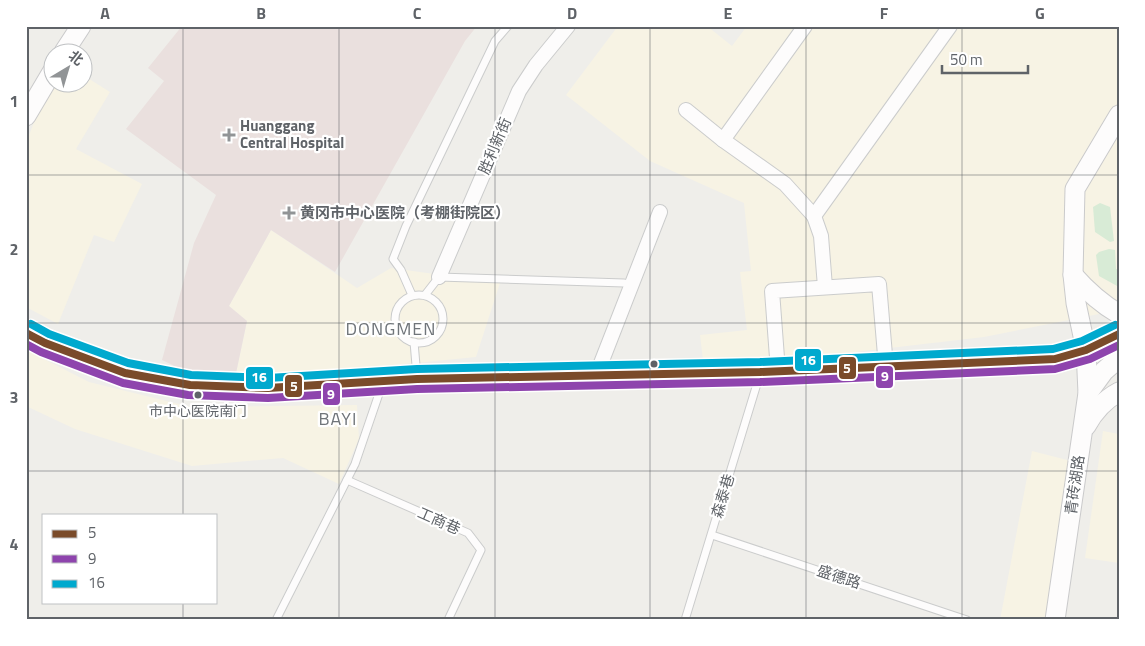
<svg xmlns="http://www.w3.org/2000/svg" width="1145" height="646" font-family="'Titillium Web','Noto Sans SC',sans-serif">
	<rect width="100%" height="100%" fill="#efeeea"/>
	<!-- commercial -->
	<g fill="#f7f3e4">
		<path d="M618 26H707L732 46 747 26H1119V310L984 337 838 354 704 368 700 335 747 330 740 272 751 271 744 203 650 161 566 95Z"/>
		<path d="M83 75 110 92 76 149 142 184 114 242 94 235 58 324 26 307V143L36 117 56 83 82 82Z"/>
		<path d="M271 230 357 288 391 268 500 283 476 357 283 376 235 378 247 321 229 306Z"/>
		<path d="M26 350 89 382 191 407 357 405 359 439 339 484 283 458 192 466 75 429 26 406Z"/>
		<path d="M1103 431 1119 434V563L1085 558Z"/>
		<path d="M1032 451 1075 462 1048 620H1000Z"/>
	</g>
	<!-- medical -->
	<path fill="#eae0de" d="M182 26H477L465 41 335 272 271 230 229 306 247 321 235 378 185 371 162 360 194 243 216 195 126 129 164 81 148 68Z"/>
	<!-- green -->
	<g fill="#d8ebd6">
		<path d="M1100 203 1110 207 1114 241 1110 242 1095 232 1093 207Z"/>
		<path d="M1109 249 1115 250 1116 269 1119 270V287L1099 276 1096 255 1099 252Z"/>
	</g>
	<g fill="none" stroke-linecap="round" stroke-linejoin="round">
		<!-- lane casing -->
		<g stroke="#cbcccc" stroke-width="9">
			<g id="lane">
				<circle cx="419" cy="319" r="24"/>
				<path d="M412 295 401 270 393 259 406 226 495 41 508 26"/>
				<path d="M425 295 439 277 624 283"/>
				<path d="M414 342 417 377"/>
				<path d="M347 480 468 533 481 550 448 620"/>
				<path d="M712 535 967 620"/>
				<path d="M276 620 355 464 383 382"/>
				<path d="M685 620 760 374"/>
			</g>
		</g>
		<!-- street casing -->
		<g stroke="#cbcccc" stroke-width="16">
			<g id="street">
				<path d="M686 110 723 140 785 184 814 216 821 236 825 287"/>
				<path d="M723 140 805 26"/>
				<path d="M814 216 950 26"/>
				<path d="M439 277 519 91 536 65 568 26"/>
				<path d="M778 371 772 291 879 284 886 367"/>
				<path d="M596 376 660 212"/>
			</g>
		</g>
		<!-- secondary casing -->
		<g stroke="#cacacb" stroke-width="21">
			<g id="secondary">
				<path d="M64 52 81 26"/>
				<path d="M26 116 52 72"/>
				<path d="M1073 275C1087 291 1100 303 1119 314"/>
				<path d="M26 333 45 343 125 373 158 380 190 385 268 388 417 379 760 372 1055 359 1086 350 1119 334"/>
				<path d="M1088 393 1104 371 1119 358"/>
				<path d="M1086 426C1094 411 1104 400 1119 392"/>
				<path d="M1055 620 1088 393 1086 350 1076 303 1073 275 1075 189 1119 115"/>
			</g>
		</g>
		<!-- lane -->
		<use href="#lane" stroke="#fdfcfc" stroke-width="7"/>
		<!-- street -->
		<use href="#street" stroke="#fdfcfc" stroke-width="14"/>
		<!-- secondary -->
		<use href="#secondary" stroke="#fdfcfc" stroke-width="19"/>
		<!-- bus-1 casing -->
		<g stroke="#fff" stroke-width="11">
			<path id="bus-1" d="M26 333 45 343 125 373 190 385 268 388 417 379 760 372 1055 359 1086 350 1119 334"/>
		</g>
		<!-- bus-2 casing -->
		<g stroke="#fff" stroke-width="11">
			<path id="bus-2" d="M26 344 41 352 123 383 188 395 268 398 417 389 760 382 1055 369 1090 359 1119 345"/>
		</g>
		<!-- bus-3 casing -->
		<g stroke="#fff" stroke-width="11">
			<path id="bus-3" d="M31 324 49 334 128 363 191 375 268 378 417 369 760 362 1053 349 1082 341 1115 325"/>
		</g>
		<!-- bus-1 -->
		<use href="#bus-1" stroke="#7a4b2a" stroke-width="8"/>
		<!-- bus-2 -->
		<use href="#bus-2" stroke="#8e44ad" stroke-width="8"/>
		<!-- bus-3 -->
		<use href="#bus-3" stroke="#00a9ce" stroke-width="8"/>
	</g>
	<!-- grid -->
	<path fill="none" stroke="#5f6368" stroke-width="1" stroke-opacity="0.55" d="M183 26V515M339 26V620M495 26V620M650 26V620M806 26V620M962 26V620M26 175H1119M26 323H1119M26 471H1119M183 602V620"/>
	<!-- markers -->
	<g fill="#919496" stroke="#fff" stroke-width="2">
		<path d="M226.5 127.5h5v5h5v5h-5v5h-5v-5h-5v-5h5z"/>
		<path d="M286.5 205.5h5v5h5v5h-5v5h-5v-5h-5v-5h5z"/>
	</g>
	<g fill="#5f6368" stroke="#fff" stroke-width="2">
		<circle cx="654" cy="364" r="4.5"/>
		<circle cx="198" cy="395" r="4.5"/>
	</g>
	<g text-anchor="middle" stroke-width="4.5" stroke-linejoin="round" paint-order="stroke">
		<!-- bus labels -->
		<g font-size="14" fill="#5f6368" stroke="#fff">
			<text x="198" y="416">市中心医院南门</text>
		</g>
		<!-- poi labels -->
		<g font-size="15" font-weight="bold" fill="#5f6368" stroke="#fff" text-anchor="start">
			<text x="240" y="131">Huanggang<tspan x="240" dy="17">Central Hospital</tspan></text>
			<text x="300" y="218">黄冈市中心医院（考棚街院区）</text>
		</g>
		<!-- street labels -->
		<g font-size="15" fill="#5f6368" stroke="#fff">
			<text transform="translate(495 146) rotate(-67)" y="5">胜利新街</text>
			<text transform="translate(1075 485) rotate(-82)" y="5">青砖湖路</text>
			<text transform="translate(723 496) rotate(-73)" y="5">森泰巷</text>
			<text transform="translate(439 521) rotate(24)" y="5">工商巷</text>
			<text transform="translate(839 577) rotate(18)" y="5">盛德路</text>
		</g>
		<!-- quarter labels -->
		<g font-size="18" letter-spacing="1" fill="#70757a" stroke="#fff">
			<text x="391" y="335">DONGMEN</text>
			<text x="338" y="425">BAYI</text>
		</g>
	</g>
	<g stroke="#fff" stroke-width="2">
		<rect x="794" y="348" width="28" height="24" rx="5" fill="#00a9ce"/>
		<rect x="838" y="356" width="19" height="24" rx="5" fill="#7a4b2a"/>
		<rect x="875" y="365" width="19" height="24" rx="5" fill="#8e44ad"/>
		<rect x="245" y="366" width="29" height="24" rx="5" fill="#00a9ce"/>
		<rect x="284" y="374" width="19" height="24" rx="5" fill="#7a4b2a"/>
		<rect x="322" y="382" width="19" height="24" rx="5" fill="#8e44ad"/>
	</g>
	<g font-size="14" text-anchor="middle" font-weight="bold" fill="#fff">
		<text x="808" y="365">16</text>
		<text x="847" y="373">5</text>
		<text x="885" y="381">9</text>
		<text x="259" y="382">16</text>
		<text x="294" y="391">5</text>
		<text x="331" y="399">9</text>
	</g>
	<!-- border -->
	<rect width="1145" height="646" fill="none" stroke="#ffffff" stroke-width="55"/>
	<!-- legend -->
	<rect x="42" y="514" width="175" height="90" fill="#ffffff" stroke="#bfc1c3"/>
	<rect x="52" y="530" width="25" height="8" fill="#7a4b2a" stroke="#bfc1c3"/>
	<text x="88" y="538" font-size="15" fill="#5f6368">5</text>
	<rect x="52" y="555" width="25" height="8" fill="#8e44ad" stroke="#bfc1c3"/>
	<text x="88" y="564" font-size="15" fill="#5f6368">9</text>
	<rect x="52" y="580" width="25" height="8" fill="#00a9ce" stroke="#bfc1c3"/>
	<text x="88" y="588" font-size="15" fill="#5f6368">16</text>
	<!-- north arrow -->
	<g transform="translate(68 68) rotate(38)"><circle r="24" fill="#ffffff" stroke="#bfc1c3"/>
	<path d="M0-4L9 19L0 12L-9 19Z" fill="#919496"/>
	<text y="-8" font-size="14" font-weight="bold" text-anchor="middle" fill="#5f6368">北</text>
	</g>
	<!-- scale -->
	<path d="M942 65v8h86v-8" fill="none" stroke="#5f6368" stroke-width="2.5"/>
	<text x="950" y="65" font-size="15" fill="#5f6368" stroke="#ffffff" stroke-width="4" paint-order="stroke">50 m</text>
	<rect x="28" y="28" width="1090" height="590" fill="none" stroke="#5f6368" stroke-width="2"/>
	<g font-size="16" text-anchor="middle" font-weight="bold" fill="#5f6368">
		<text x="105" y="19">A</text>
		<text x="261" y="19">B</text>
		<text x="417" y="19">C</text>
		<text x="572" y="19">D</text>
		<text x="728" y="19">E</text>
		<text x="884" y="19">F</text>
		<text x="1040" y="19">G</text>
		<text x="14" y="107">1</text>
		<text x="14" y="255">2</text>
		<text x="14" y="403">3</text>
		<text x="14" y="550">4</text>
	</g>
</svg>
